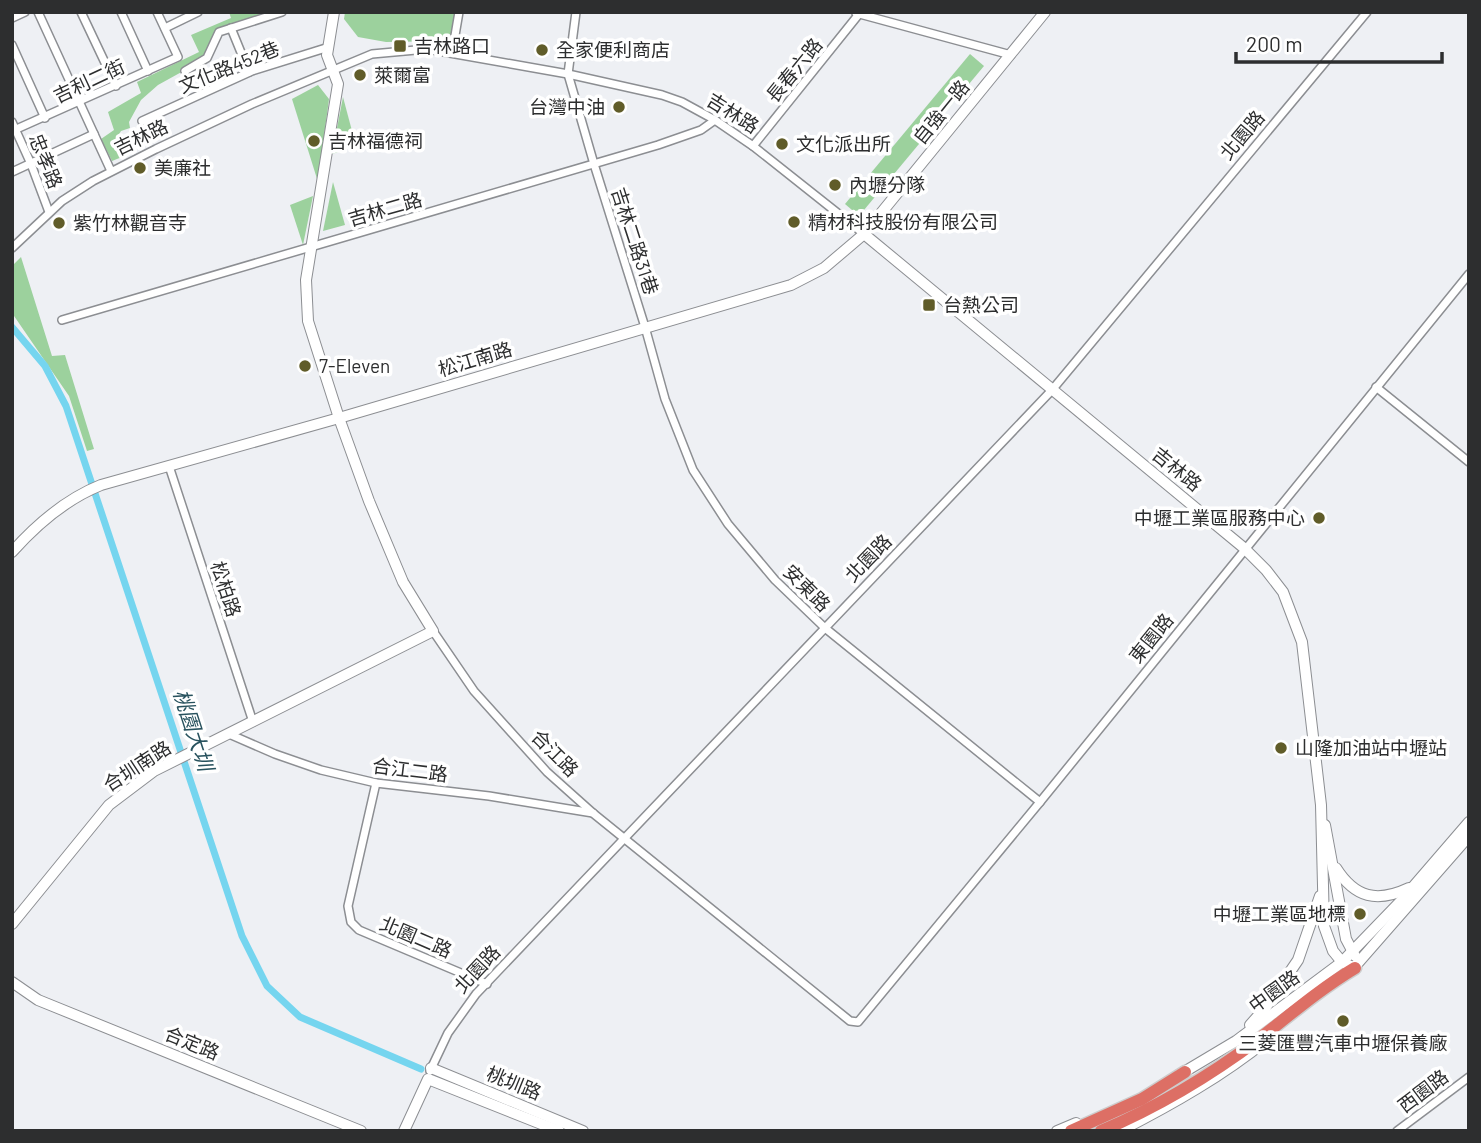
<svg xmlns="http://www.w3.org/2000/svg" width="1481" height="1143" font-family="Barlow,'Noto Sans TC',sans-serif">
	<rect width="100%" height="100%" fill="#eef0f4"/>
	<!-- green -->
	<g fill="#9cd19d">
		<path d="M229 12H267L215 34 205 59 158 85 141 100 129 122 130 128 121 131 115 141 122 157 112 161 101 139 114 130 108 112 141 93 137 82 199 52 191 35 231 18Z"/>
		<path d="M345 12H455L451 41 386 42 358 37 344 19Z"/>
		<path d="M970 54 984 66 859 216 845 204Z"/>
		<path d="M318 85 329 99 318 182 292 99Z"/>
		<path d="M343 97 356 146 332 154Z"/>
		<path d="M333 182 345 225 323 231Z"/>
		<path d="M313 196 303 245 290 205Z"/>
		<path d="M21 257 52 356 65 355 94 449 87 451 69 396 12 313V266Z"/>
	</g>
	<g fill="none" stroke-linecap="round" stroke-linejoin="round">
		<!-- canal -->
		<path stroke="#75d5ef" stroke-width="7" d="M12 327 45 366 66 406 242 936 267 986 300 1017 421 1069"/>
		<!-- street casing -->
		<g stroke="#8c8e92" stroke-width="10">
			<g id="street">
				<path d="M38 12 111 171"/>
				<path d="M81 12 116 86"/>
				<path d="M121 12 148 71"/>
				<path d="M576 12 568 74 594 164 645 327 665 399 693 470 728 524 775 580 825 628 1040 802"/>
				<path d="M856 13 1011 55"/>
				<path d="M12 18 25 12"/>
				<path d="M165 28 198 12"/>
				<path d="M231 28 249 72"/>
				<path d="M12 45 45 118"/>
				<path d="M452 53 459 12"/>
				<path d="M185 71 207 58 219 32 282 12"/>
				<path d="M142 121 252 71 329 47"/>
				<path d="M12 122 31 164 49 212"/>
				<path d="M12 131 178 57 157 12"/>
				<path d="M753 146 859 14"/>
				<path d="M12 172 94 134"/>
				<path d="M12 248 62 201 93 181 156 149 252 104 372 54 427 49 568 74 662 95 682 102 715 120 753 146 864 234"/>
				<path d="M62 320 658 145 701 130 715 120"/>
				<path d="M1376 387 1469 462"/>
				<path d="M169 466 253 722"/>
				<path d="M433 631 474 691 547 772 594 814 850 1021 858 1022 1040 802 1469 274"/>
				<path d="M229 734 275 754 321 770 376 783 489 796 593 813"/>
				<path d="M376 783 348 906 351 922 359 930 487 984"/>
				<path d="M430 1071 448 1033 476 994 1052 390 1367 12"/>
				<path d="M1397 1131 1469 1077"/>
			</g>
		</g>
		<!-- secondary casing -->
		<g stroke="#8c8e92" stroke-width="12">
			<g id="secondary">
				<path d="M864 234 1244 548 1266 570 1283 592 1302 642 1321 805 1324 926 1333 951 1342 962 1355 968"/>
				<path d="M12 552C37 524 66 499 101 485L339 418 791 285 824 268 864 234 1045 12"/>
				<path d="M1325 825 1346 939 1355 956"/>
				<path d="M1336 868C1355 898 1377 903 1409 888"/>
				<path d="M12 924 109 805 154 771 433 631 403 582 369 501 339 418 308 321 306 280 338 84 327 55 334 12"/>
				<path d="M1350 972 1469 836"/>
				<path d="M12 982 38 1000 361 1131"/>
				<path d="M1250 1025 1266 1007 1298 960 1320 896"/>
				<path d="M431 1068 583 1131"/>
				<path d="M1179 1075 1236 1041 1342 962 1400 902 1469 822"/>
				<path d="M404 1131 428 1079 559 1131"/>
				<path d="M1057 1131 1076 1123"/>
				<path d="M1120 1131C1173 1104 1222 1076 1268 1039"/>
			</g>
		</g>
		<!-- highway casing -->
		<g stroke="#cdcdcd" stroke-width="15">
			<g id="highway">
				<path d="M1071 1131 1142 1099 1185 1072"/>
				<path d="M1101 1131C1158 1107 1211 1075 1259 1039 1291 1014 1320 989 1355 968"/>
			</g>
		</g>
		<!-- street -->
		<use href="#street" stroke="#fff" stroke-width="7"/>
		<!-- secondary -->
		<use href="#secondary" stroke="#fff" stroke-width="10"/>
		<!-- highway -->
		<use href="#highway" stroke="#dd6f65" stroke-width="12"/>
	</g>
	<!-- markers -->
	<g fill="#605c29" stroke="#fff" stroke-width="2.5">
		<rect x="393" y="39" width="14" height="14" rx="3.5"/>
		<circle cx="542" cy="50" r="7"/>
		<circle cx="360" cy="75" r="7"/>
		<circle cx="619" cy="107" r="7"/>
		<circle cx="314" cy="141" r="7"/>
		<circle cx="782" cy="144" r="7"/>
		<circle cx="140" cy="168" r="7"/>
		<circle cx="835" cy="185" r="7"/>
		<circle cx="794" cy="222" r="7"/>
		<circle cx="59" cy="223" r="7"/>
		<rect x="922" y="298" width="14" height="14" rx="3.5"/>
		<circle cx="305" cy="366" r="7"/>
		<circle cx="1319" cy="518" r="7"/>
		<circle cx="1281" cy="748" r="7"/>
		<circle cx="1360" cy="914" r="7"/>
		<circle cx="1343" cy="1021" r="7"/>
	</g>
	<g text-anchor="middle" stroke-width="7" stroke-linejoin="round" paint-order="stroke">
		<!-- poi labels -->
		<g font-size="19" fill="#2d2e2f" stroke="#fff" text-anchor="start">
			<text x="414" y="53">吉林路口</text>
			<text x="556" y="57">全家便利商店</text>
			<text x="374" y="82">萊爾富</text>
			<text x="605" y="114" text-anchor="end">台灣中油</text>
			<text x="328" y="148">吉林福德祠</text>
			<text x="796" y="151">文化派出所</text>
			<text x="154" y="175">美廉社</text>
			<text x="849" y="192">內壢分隊</text>
			<text x="808" y="229">精材科技股份有限公司</text>
			<text x="73" y="230">紫竹林觀音寺</text>
			<text x="943" y="312">台熱公司</text>
			<text x="319" y="373">7-Eleven</text>
			<text x="1305" y="525" text-anchor="end">中壢工業區服務中心</text>
			<text x="1295" y="755">山隆加油站中壢站</text>
			<text x="1346" y="921" text-anchor="end">中壢工業區地標</text>
			<text x="1343" y="1050" text-anchor="middle">三菱匯豐汽車中壢保養廠</text>
		</g>
		<!-- street labels -->
		<g font-size="19" fill="#2d2e2f" stroke="#fff">
			<text transform="translate(229 67) rotate(-22)" y="7">文化路452巷</text>
			<text transform="translate(794 70) rotate(-51)" y="7">長春六路</text>
			<text transform="translate(89 81) rotate(-25)" y="7">吉利二街</text>
			<text transform="translate(941 112) rotate(-51)" y="7">自強一路</text>
			<text transform="translate(733 113) rotate(32)" y="7">吉林路</text>
			<text transform="translate(1242 135) rotate(-50)" y="7">北園路</text>
			<text transform="translate(141 137) rotate(-26)" y="7">吉林路</text>
			<text transform="translate(46 161) rotate(68)" y="7">忠孝路</text>
			<text transform="translate(385 209) rotate(-16)" y="7">吉林二路</text>
			<text transform="translate(635 241) rotate(72)" y="7">吉林二路31巷</text>
			<text transform="translate(475 359) rotate(-17)" y="7">松江南路</text>
			<text transform="translate(1177 469) rotate(39)" y="7">吉林路</text>
			<text transform="translate(868 558) rotate(-46)" y="7">北園路</text>
			<text transform="translate(807 588) rotate(45)" y="7">安東路</text>
			<text transform="translate(226 589) rotate(72)" y="7">松柏路</text>
			<text transform="translate(1151 638) rotate(-51)" y="7">東園路</text>
			<text transform="translate(555 753) rotate(45)" y="7">合江路</text>
			<text transform="translate(137 766) rotate(-33)" y="7">合圳南路</text>
			<text transform="translate(410 770) rotate(7)" y="7">合江二路</text>
			<text transform="translate(416 937) rotate(23)" y="7">北園二路</text>
			<text transform="translate(477 969) rotate(-47)" y="7">北園路</text>
			<text transform="translate(1274 991) rotate(-36)" y="7">中園路</text>
			<text transform="translate(192 1043) rotate(22)" y="7">合定路</text>
			<text transform="translate(514 1083) rotate(22)" y="7">桃圳路</text>
			<text transform="translate(1423 1091) rotate(-37)" y="7">西園路</text>
		</g>
		<!-- water labels -->
		<g font-size="21" font-style="italic" fill="#28525e" stroke="#fff">
			<text transform="translate(193 730) rotate(72)" y="7">桃園大圳</text>
		</g>
	</g>
	<!-- border -->
	<rect width="1481" height="1143" fill="none" stroke="#2d2e2f" stroke-width="28"/>
	<!-- scale -->
	<path d="M1236 52v10h206v-10" fill="none" stroke="#2d2e2f" stroke-width="3.5"/>
	<text x="1246" y="52" font-size="21" fill="#2d2e2f" stroke="#ffffff" stroke-width="5" paint-order="stroke">200 m</text>
</svg>
